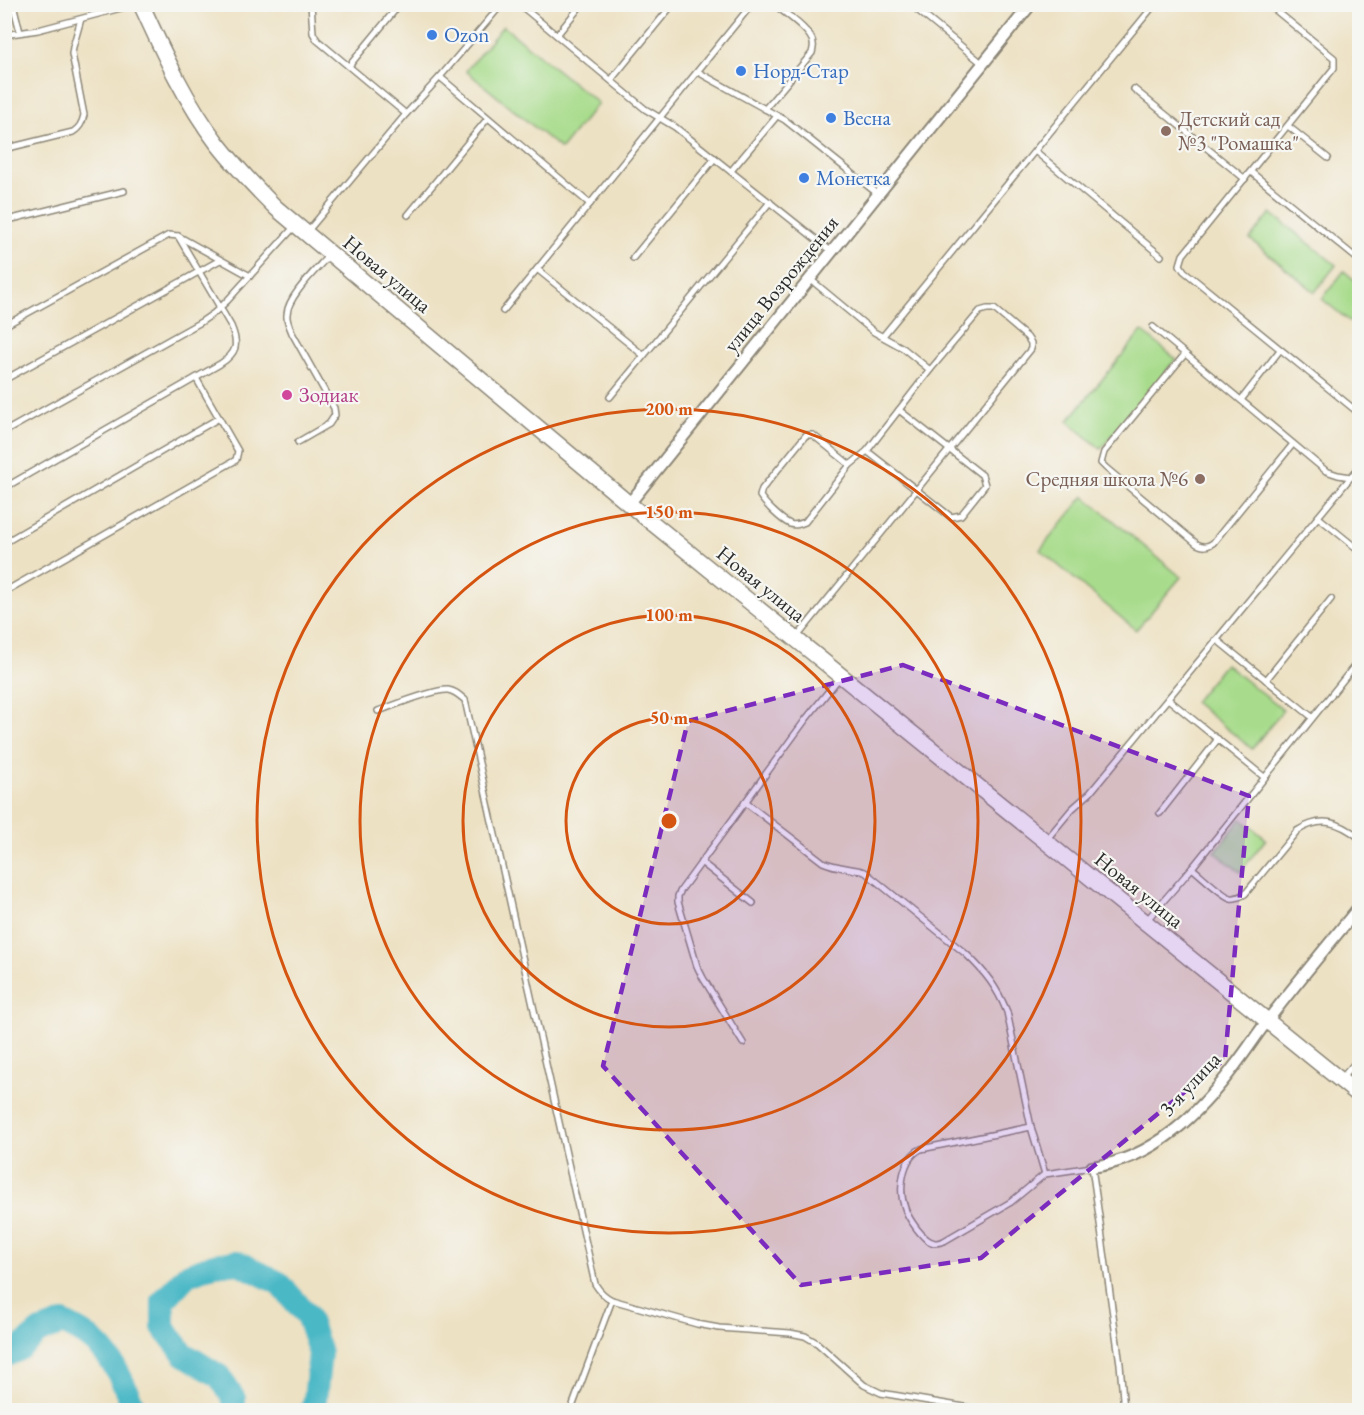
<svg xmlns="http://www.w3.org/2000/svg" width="1364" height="1415" font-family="'EB Garamond',serif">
	<rect width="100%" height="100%" fill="#f6f6f2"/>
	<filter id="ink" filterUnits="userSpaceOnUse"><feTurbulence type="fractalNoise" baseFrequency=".0167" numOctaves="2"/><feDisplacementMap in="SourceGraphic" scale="12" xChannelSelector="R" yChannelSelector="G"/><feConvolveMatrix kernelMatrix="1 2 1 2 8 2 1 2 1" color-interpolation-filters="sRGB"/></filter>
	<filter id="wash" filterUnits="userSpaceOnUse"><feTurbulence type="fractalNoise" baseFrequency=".008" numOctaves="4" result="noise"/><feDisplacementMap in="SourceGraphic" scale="24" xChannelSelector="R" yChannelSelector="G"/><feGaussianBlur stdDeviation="1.35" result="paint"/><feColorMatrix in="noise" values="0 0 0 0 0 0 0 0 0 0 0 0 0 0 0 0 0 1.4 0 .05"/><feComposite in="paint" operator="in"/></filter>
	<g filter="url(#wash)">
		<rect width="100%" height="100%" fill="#ede1c3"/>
		<!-- green -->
		<g fill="#a8dc8c" stroke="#6a845c" stroke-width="1.5">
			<path d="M503 26 598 103 561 149 466 71Z"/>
			<path d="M1271 213 1336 265 1315 292 1250 239Z"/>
			<path d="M1344 271 1359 284V329L1322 299Z"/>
			<path d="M1142 331 1176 359 1101 449 1068 421Z"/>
			<path d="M1084 496 1181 577 1136 630 1040 550Z"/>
			<path d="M1225 664 1283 710 1252 749 1194 702Z"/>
			<path d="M1241 819 1266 839 1240 872 1215 852Z"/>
		</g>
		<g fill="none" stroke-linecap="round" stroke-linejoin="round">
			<!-- river -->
			<g stroke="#4bb8c6" stroke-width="24">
				<path d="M4 1356 18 1350 39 1332 63 1323C71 1327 80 1331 88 1337 112 1353 124 1384 135 1410"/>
				<path d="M234 1410V1399L219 1376 184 1354 163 1327V1301L187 1275 214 1265 237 1262 279 1283 307 1315 320 1353 315 1400 312 1410"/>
			</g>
		</g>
	</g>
	<g filter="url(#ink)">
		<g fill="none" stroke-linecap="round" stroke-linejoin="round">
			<!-- lane casing -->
			<g stroke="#8c8677" stroke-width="8">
				<g id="lane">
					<path d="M13 4 20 32"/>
					<path d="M311 4 313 33 317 40 406 114"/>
					<path d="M519 4 645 109 675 127 832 252"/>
					<path d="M910 4 983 64"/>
					<path d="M1268 4 1334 58V68L1183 255 1180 265 1184 271 1360 414"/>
					<path d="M4 35 38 30 136 4"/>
					<path d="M557 35 582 4"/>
					<path d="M349 66 400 4"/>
					<path d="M698 72 785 120 878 194"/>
					<path d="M440 77 590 204"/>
					<path d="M611 80 673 4"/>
					<path d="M1134 89 1245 179"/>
					<path d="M765 109 812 53C813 48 814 47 813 43 811 30 784 13 774 4"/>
					<path d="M1288 126 1328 158"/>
					<path d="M4 149 73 132C79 128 82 124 84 115L72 54 73 47 81 19"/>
					<path d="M1035 151 1161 256"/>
					<path d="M731 171 777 116"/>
					<path d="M1251 172 1360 261"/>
					<path d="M408 215 488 118"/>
					<path d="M4 221 124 191"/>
					<path d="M307 232 406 114 440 77 502 4"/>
					<path d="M633 258 715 158"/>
					<path d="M537 269 643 355"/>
					<path d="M503 311 752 4"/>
					<path d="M4 326 169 235 178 236 250 276"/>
					<path d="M1153 327 1326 471 1338 475 1351 477"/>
					<path d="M883 336 1155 4"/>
					<path d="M1185 354 1104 452 1101 463 1106 468 1197 544C1203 547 1207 547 1213 543L1293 444"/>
					<path d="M4 380 220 260"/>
					<path d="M610 397 770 202"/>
					<path d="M1241 400 1280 350"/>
					<path d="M4 432 201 322 214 313 227 301 296 225"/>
					<path d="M298 442 329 424 335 415 334 408 292 333C290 327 286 321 287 314 288 296 317 269 329 255"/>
					<path d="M867 451 951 517 961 515 985 485 982 475 899 410"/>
					<path d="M850 465 813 435H806L762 489 760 496C765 504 781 520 790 524 795 526 800 524 805 522L850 465 867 451 930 370"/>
					<path d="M4 488 220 364C237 353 239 345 231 326L178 236"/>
					<path d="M1318 517 1360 551"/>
					<path d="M4 543 219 418"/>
					<path d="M4 592 236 460 238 451 196 378"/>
					<path d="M797 637 1031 349V343L1027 337 994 309H987L980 311 930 370 903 348 874 332 810 279"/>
					<path d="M1217 640 1312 717"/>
					<path d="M1266 680 1331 599"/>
					<path d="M1168 699 1264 777"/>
					<path d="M378 711C392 706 434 689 448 690 455 691 459 695 465 700L595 1284C600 1292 604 1296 612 1300L697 1324 719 1328 790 1333 805 1336 817 1343 864 1385 881 1393 976 1409 998 1410"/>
					<path d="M745 802 823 862C836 868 851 868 865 872L966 954C985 972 997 987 1007 1012L1031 1127 1045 1174"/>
					<path d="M1160 813 1218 739"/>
					<path d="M1047 839 1072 809 1090 793 1360 466"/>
					<path d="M701 862 753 903"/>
					<path d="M1192 868C1200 874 1222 896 1231 898 1236 899 1241 896 1245 894L1297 831C1321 816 1338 821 1360 838"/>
					<path d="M1146 921 1192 868 1360 659"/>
					<path d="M743 1043 703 978 697 966 678 902V896L681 890 806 719 840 677"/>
					<path d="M1341 1079 1360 1057"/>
					<path d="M1031 1127 921 1149C902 1158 898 1190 905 1208 907 1216 912 1222 917 1229 921 1234 927 1242 935 1243 938 1243 941 1242 944 1241L1011 1202 1045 1174 1092 1167 1120 1364 1124 1410"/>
					<path d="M571 1410 612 1300"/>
				</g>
			</g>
			<!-- street casing -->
			<g stroke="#8c8677" stroke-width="14">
				<g id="street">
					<path d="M629 504 1031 4"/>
					<path d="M1092 1167C1154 1159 1200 1113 1236 1064 1247 1050 1257 1034 1268 1020 1298 981 1329 944 1360 906"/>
				</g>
			</g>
			<!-- secondary casing -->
			<g stroke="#8c8677" stroke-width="18">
				<path id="secondary" d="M141 4C163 52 185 101 217 143 235 166 255 187 276 208L629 504 1360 1096"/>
			</g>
			<!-- lane -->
			<use href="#lane" stroke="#fff" stroke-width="5"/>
			<!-- street -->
			<use href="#street" stroke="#fff" stroke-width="10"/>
			<!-- secondary -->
			<use href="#secondary" stroke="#fff" stroke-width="15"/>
		</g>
	</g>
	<!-- marked area -->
	<path fill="#7b2cbf" fill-opacity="0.2" stroke="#7b2cbf" stroke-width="4.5" stroke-dasharray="12 8" stroke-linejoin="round" d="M903 665 1249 796 1225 1059 981 1258 801 1285 603 1066 688 721Z"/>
	<!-- distance rings -->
	<g fill="none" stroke="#d5540f" stroke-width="3">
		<circle cx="669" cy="821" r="103"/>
		<circle cx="669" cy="821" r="206"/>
		<circle cx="669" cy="821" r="309"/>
		<circle cx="669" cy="821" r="412"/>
	</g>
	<!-- markers -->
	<g fill="#3f7fe0" stroke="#f6f6f2" stroke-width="2">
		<circle cx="432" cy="35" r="6"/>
		<circle cx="741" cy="71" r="6"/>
		<circle cx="831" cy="118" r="6"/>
		<circle cx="804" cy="178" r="6"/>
	</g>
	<g fill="#8d6e63" stroke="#f6f6f2" stroke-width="2">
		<circle cx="1166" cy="131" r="6"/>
		<circle cx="1200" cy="479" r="6"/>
	</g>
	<circle fill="#d1479c" stroke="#f6f6f2" stroke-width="2" cx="287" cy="395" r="6"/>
	<g text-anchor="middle" stroke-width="4.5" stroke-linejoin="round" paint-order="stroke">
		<!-- shop labels -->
		<g font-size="21" fill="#366cbe" stroke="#f6f6f2" text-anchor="start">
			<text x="444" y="42">Ozon</text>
			<text x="753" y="78">Норд-Стар</text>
			<text x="843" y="125">Весна</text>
			<text x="816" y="185">Монетка</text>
		</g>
		<!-- education labels -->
		<g font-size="21" fill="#785e54" stroke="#f6f6f2" text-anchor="start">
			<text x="1178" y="126">Детский сад<tspan x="1178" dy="24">№3 "Ромашка"</tspan></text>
			<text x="1188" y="486" text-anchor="end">Средняя школа №6</text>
		</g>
		<!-- street labels -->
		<g font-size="21" fill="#2b2b2b" stroke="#f6f6f2">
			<text transform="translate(387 274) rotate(40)" y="7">Новая улица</text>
			<text transform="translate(781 284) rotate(-51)" y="7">улица Возрождения</text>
			<text transform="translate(761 584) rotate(39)" y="7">Новая улица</text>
			<text transform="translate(1139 890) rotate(39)" y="7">Новая улица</text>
			<text transform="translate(1190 1084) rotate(-47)" y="7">3-я улица</text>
		</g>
		<!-- hotel labels -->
		<g font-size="21" fill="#b23c85" stroke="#f6f6f2" text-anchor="start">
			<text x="299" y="402">Зодиак</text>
		</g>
	</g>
	<circle cx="669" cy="821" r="9" fill="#d5540f" stroke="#f6f6f2" stroke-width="3"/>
	<g font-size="18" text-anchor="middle" font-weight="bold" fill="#d5540f" stroke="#f6f6f2" stroke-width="4.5" stroke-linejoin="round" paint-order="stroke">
		<text x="669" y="415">200 m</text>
		<text x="669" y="518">150 m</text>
		<text x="669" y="621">100 m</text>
		<text x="669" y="724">50 m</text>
	</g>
	<!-- margin -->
	<rect width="1364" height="1415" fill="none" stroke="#f6f6f2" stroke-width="24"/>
</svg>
